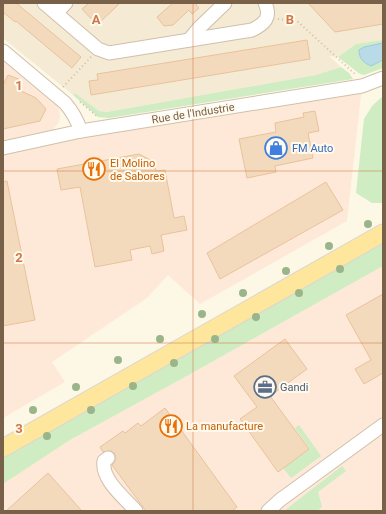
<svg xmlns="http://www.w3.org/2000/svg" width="386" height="514" font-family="Roboto,sans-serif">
	<rect width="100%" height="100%" fill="#fdf7e6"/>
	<!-- residential -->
	<path fill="#f5ead4" d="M3 3H383V40L356 44 338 57 329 56 341 67 316 75 107 112 99 111 75 93 73 95 3 38Z"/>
	<!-- commercial -->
	<g fill="#fee9d9">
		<path d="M3 60 59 107 60 116 59 122 47 138 362 86 347 221 200 304 168 275 147 298 52 362 65 382 3 418Z"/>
		<path d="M383 266V511H3V484L70 440 185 377Z"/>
	</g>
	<!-- green -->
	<g fill="#cfecc3">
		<path d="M383 40V68L364 75 360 74 338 57 356 44Z"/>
		<path d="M341 67 349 73 353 79 109 118 98 117 73 95 75 93 99 111 107 112 316 75Z"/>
		<path d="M383 96V203H372L356 193 364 119 372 106Z"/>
		<path d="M383 240V266L185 377 70 440 3 484V455Z"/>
		<path d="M299 425 321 456 291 478 283 468 310 449 295 428Z"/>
		<path d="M342 466 346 471 318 492 322 507 317 511H284Z"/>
	</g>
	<!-- water -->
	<path fill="#b9dbe8" stroke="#9fcadb" d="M383 43V60L371 66C364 63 359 59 359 50L364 47Z"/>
	<!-- building -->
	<g fill="#f4dabc" stroke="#e8c29c">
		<path d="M3 3H16L81 57 72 68 16 21 15 22 3 12Z"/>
		<path d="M89 3H120L97 25 82 9Z"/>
		<path d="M173 3H197L196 5 199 8 192 14 189 10 173 25 164 26 157 17Z"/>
		<path d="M308 3H383V24L335 32Z"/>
		<path d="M307 40 310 59 91 95 89 81 98 80 97 74Z"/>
		<path d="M8 75 21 80 17 89 36 98 46 109 40 121 3 129V85Z"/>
		<path d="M315 111 319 131 308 133 313 158 275 166 276 172 247 178 239 139 276 132 275 123 304 117 303 113Z"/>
		<path d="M139 154 154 162 156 171 165 170 174 218 184 216 187 230 161 235 164 251 152 254 150 246 130 250 132 260 95 267 80 187 61 190 57 169Z"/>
		<path d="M7 181 35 320 3 326V182Z"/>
		<path d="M326 182 343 210 220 279 207 253Z"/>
		<path d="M383 294V373L364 384 355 369 371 360 346 315Z"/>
		<path d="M285 339 307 369 270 396 309 449 278 472 240 419 257 407 234 376Z"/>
		<path d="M165 408 237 507 232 511H146L112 465 115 461V454L111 451 103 452 100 447 123 431 125 433 138 423 141 426Z"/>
		<path d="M48 473 82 511H6Z"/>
	</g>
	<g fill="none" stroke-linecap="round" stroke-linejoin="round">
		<!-- minor casing -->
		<g stroke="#d0c0ab" stroke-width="15">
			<g id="minor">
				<path d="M44 3 98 49 109 53 252 30C264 24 272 18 265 3"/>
				<path d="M56 13 66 3"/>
				<path d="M189 40 198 29 225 3"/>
				<path d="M3 51 65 103C73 112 77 120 81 131"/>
				<path d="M3 148 81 131 362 86 383 78"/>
				<path d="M108 458 104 461C101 480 125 498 136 511"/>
				<path d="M268 511 280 500 383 425"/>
			</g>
		</g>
		<!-- major casing -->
		<g stroke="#dcd6d0" stroke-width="19">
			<path id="major" d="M3 448 383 233"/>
		</g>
		<!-- path -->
		<g stroke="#dabd9f" stroke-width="2" stroke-dasharray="1 3" stroke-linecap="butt">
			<path d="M278 19 297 21 356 75"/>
			<path d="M63 87 91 57"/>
			<path d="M80 102 98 117"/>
		</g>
		<!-- minor -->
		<use href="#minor" stroke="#fff" stroke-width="13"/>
		<!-- major -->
		<use href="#major" stroke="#fee69c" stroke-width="17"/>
	</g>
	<!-- trees -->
	<g fill="#9bb58b">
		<circle cx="368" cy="224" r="4"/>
		<circle cx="329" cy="246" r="4"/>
		<circle cx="340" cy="269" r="4"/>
		<circle cx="286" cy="271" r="4"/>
		<circle cx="243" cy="293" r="4"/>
		<circle cx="299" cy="293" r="4"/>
		<circle cx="202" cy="314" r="4"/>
		<circle cx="256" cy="317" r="4"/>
		<circle cx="160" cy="339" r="4"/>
		<circle cx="215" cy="339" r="4"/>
		<circle cx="118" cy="360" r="4"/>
		<circle cx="174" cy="363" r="4"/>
		<circle cx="133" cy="386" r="4"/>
		<circle cx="76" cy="387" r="4"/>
		<circle cx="33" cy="410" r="4"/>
		<circle cx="91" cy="410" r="4"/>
		<circle cx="47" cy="436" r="4"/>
	</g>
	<!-- grid -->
	<path fill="none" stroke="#d07847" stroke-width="1" stroke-opacity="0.55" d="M193 3V511M3 171H383M3 343H383"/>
	<!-- icons -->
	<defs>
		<g id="shop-ring" transform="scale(1.15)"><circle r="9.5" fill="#fffaed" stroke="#3f7fe0" stroke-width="1.5"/><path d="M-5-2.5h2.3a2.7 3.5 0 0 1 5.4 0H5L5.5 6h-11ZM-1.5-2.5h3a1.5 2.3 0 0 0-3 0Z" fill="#3f7fe0"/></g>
		<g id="restaurant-ring" transform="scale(1.15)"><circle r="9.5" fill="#fffaed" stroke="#e8710a" stroke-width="1.5"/><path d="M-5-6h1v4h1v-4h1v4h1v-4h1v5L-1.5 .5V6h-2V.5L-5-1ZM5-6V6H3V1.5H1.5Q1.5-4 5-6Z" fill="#e8710a"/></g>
		<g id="office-ring" transform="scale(1.15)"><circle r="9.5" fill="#fffaed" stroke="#5c6f8a" stroke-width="1.5"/><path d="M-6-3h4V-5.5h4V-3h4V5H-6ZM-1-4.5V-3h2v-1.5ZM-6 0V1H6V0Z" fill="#5c6f8a"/></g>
	</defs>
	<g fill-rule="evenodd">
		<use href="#shop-ring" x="276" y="148"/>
		<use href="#restaurant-ring" x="94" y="169"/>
		<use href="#office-ring" x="265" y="387"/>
		<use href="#restaurant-ring" x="171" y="426"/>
	</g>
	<g text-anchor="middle" stroke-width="4" stroke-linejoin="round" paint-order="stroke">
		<!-- street labels -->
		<g font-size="11" fill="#786049" stroke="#fffaed">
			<text transform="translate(193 113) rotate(-9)" y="4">Rue de l'Industrie</text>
		</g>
		<!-- shop labels -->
		<g font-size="11" fill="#366cbe" stroke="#fffaed" text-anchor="start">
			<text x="292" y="152">FM Auto</text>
		</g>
		<!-- food labels -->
		<g font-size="11" fill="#c56008" stroke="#fffaed" text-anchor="start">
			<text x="110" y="167">El Molino<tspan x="110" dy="13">de Sabores</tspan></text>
			<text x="186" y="430">La manufacture</text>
		</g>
		<!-- service labels -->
		<g font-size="11" fill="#4e5e75" stroke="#fffaed" text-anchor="start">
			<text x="280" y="391">Gandi</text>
		</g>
	</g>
	<g font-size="13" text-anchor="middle" font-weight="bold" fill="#d07847" stroke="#fffaed" stroke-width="4" stroke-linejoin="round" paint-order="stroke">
		<text x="96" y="24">A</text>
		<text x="290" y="24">B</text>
		<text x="19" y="90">1</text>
		<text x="19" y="262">2</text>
		<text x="19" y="433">3</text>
	</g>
	<!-- border -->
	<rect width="386" height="514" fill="none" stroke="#786049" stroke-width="8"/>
</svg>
